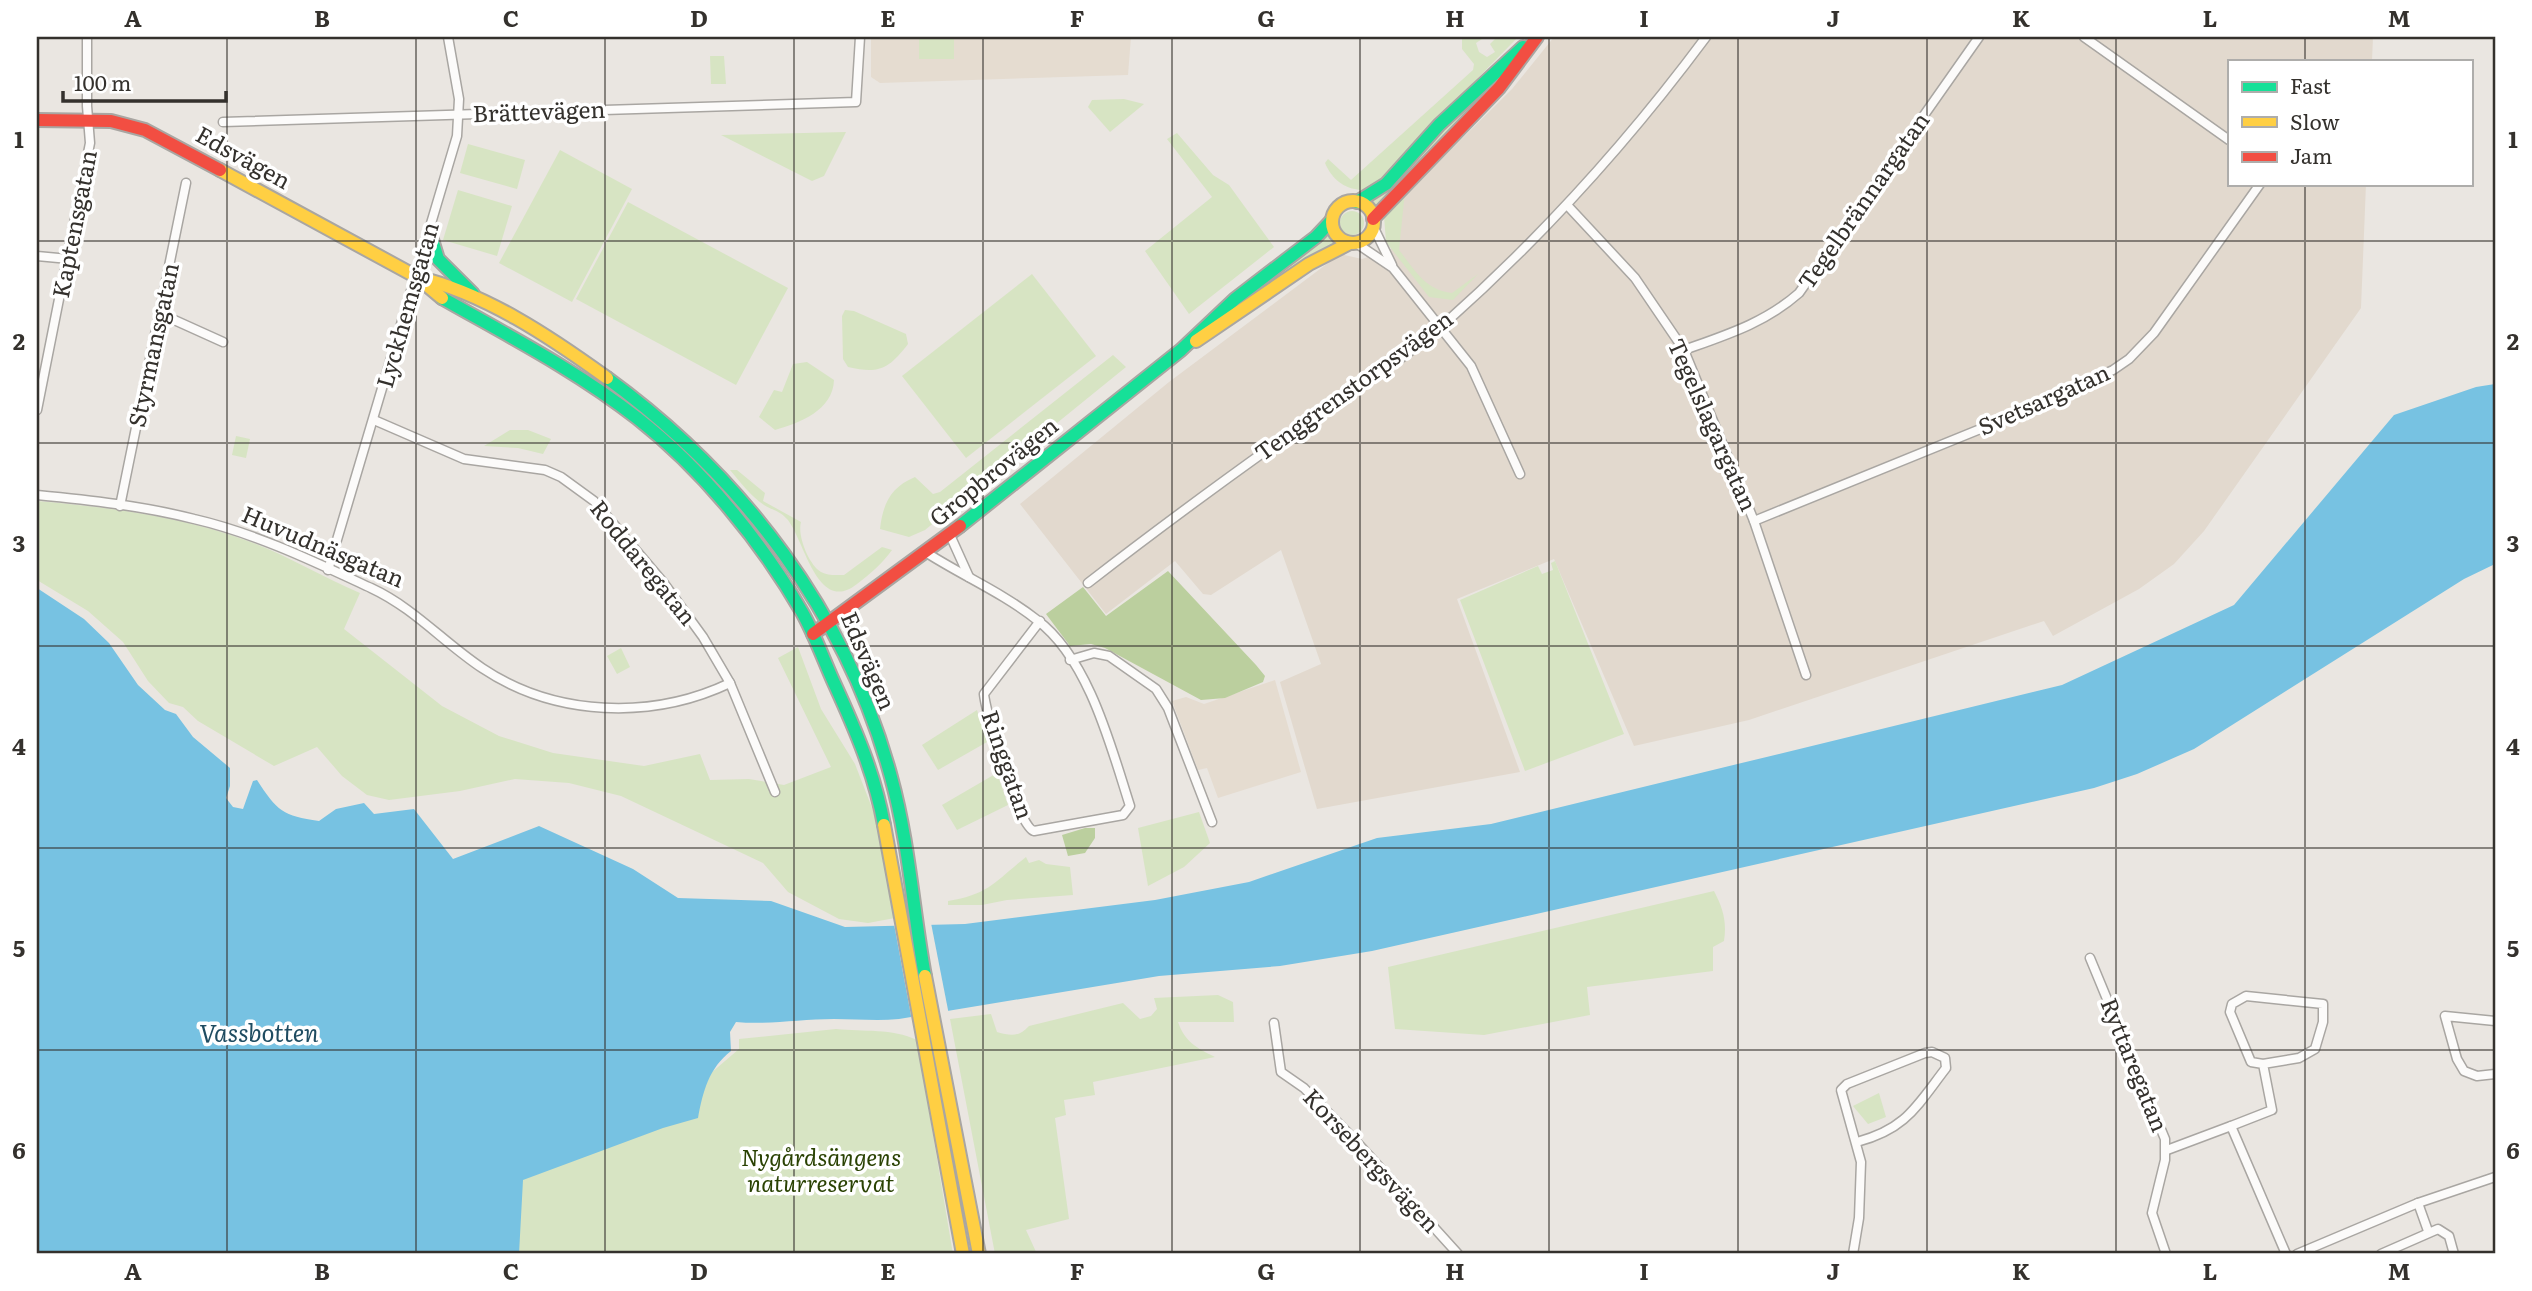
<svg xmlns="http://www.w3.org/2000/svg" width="2532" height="1291" font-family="Literata,serif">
	<rect width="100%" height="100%" fill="#eae6e1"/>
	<!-- built -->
	<path fill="#e2d9ce" d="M1554 37H2373L2372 61H2229V184H2366L2361 308 2204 531 2174 564 2139 589 2053 636 2044 621 1749 720 1634 746 1554 559 1457 599 1520 772 1317 809 1280 682 1321 664 1281 550 1211 595 1203 594 1175 561 1106 614 1020 504 1169 382 1340 254 1362 259 1396 247 1399 201 1512 89Z"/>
	<!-- education -->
	<g fill="#e5dcd0">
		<path d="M871 37H1131L1128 75 880 83 871 77Z"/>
		<path d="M1275 680 1301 772 1218 798 1207 768 1198 770 1172 701 1186 697 1204 704Z"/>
	</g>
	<!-- green -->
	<g fill="#d7e4c3">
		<path d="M1462 37H1485L1476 43 1479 52 1487 57 1495 52 1490 44 1497 37H1518L1428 129 1383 180 1368 190C1348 191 1333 182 1325 163L1328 159 1351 180 1473 70 1474 64 1462 49Z"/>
		<path d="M954 38V59H919V39Z"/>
		<path d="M710 56H724L726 84H711Z"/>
		<path d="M1492 81 1495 84 1421 163 1374 206 1369 201Z"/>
		<path d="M1124 99 1144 104 1110 132 1088 107 1092 100Z"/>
		<path d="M846 132 824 176 812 181 721 135Z"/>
		<path d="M1177 133 1213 175 1229 185 1274 247 1189 314 1145 251 1212 197 1167 139Z"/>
		<path d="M468 144 525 160 517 189 460 173Z"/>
		<path d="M560 150 632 189 572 302 499 263Z"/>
		<path d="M458 190 512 206 497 256 443 240Z"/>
		<path d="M1405 191 1399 250C1415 270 1425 290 1452 293L1478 274 1453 300 1429 297 1386 242 1384 216Z"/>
		<path d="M628 202 788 288 736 385 576 299Z"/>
		<circle cx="1352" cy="223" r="12"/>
		<path d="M1329 234 1334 243 1240 307 1238 304Z"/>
		<path d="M1032 274 1096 356 966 458 902 376Z"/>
		<path d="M845 310 854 311 906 334 908 344C888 370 878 374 848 367L843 359 842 316Z"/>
		<path d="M1113 355 1126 367 925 530 909 537 880 529C883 503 891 487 915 477L933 494 940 492Z"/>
		<path d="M807 362 834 380C833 410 800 423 775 430L759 417 774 390 782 392 793 364Z"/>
		<path d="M510 430H528L551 439 543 454 518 448 484 446Z"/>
		<path d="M236 436 250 439 246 458 232 455Z"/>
		<path d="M730 470H737L765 493 763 501 801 522C797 536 809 565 821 572 828 576 836 575 844 575L882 547 892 550C882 564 870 574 857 584 817 616 804 538 787 519 780 511 772 510 764 505 751 496 740 482 730 470Z"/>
		<path d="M37 501C107 507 181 516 248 541 287 555 322 577 360 593L344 629 442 706 499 736 553 753 644 766 700 754 710 780 749 779 784 785 831 767 778 658 798 647 821 709 855 764 874 813 895 918 868 923 839 919 788 892 763 863 621 796 569 783 515 779 460 791 389 800 367 795 342 776 317 747 274 766 198 721 183 707 169 703 148 681 123 642 88 611 37 580Z"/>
		<path d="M1555 561 1624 734 1525 771 1460 600 1538 566 1542 574 1553 570 1551 563Z"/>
		<path d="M621 648 630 667 617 674 607 656Z"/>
		<path d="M977 710 987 742 938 770 922 745Z"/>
		<path d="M997 773 1008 805 957 830 942 805Z"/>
		<path d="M1199 812 1210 843 1184 867 1148 886 1138 828Z"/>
		<path d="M1026 857 1029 863 1039 860 1046 864 1070 867 1073 895 1007 900 982 905H948V901C990 894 995 881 1026 857Z"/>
		<path d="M1714 891C1723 908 1727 922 1724 941L1713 947V971L1587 987 1590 1015 1484 1035 1395 1029 1388 967Z"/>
		<path d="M1218 995 1233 1002 1234 1022H1178C1185 1042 1197 1048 1215 1057L1093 1082 1095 1095 1064 1100 1066 1115 1055 1118 1069 1219 1026 1230 1037 1254H995L950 1019 991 1014 997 1032C1011 1036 1019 1037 1029 1026L1123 1003 1140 1019 1151 1016 1157 1009 1154 998Z"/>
		<path d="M836 1029C864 1032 892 1028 917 1040L953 1254H443L447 1143 704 1089 711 1073 739 1049V1039Z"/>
		<path d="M1879 1093 1886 1117 1868 1124 1853 1106Z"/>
	</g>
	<!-- forest -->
	<g fill="#bbcf9e">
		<path d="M1168 571 1256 665 1265 676 1263 682 1225 698 1201 700 1105 648 1091 644 1070 646 1046 614 1083 587 1106 616Z"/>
		<path d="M1085 828H1095V838L1085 853 1068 856 1062 835Z"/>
	</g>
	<!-- water -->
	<path fill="#77c2e2" d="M2495 384V564L2464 579 2194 749 2137 774 2094 788 1372 951 1280 966 1159 976 899 1019C877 1021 856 1019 834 1019 800 1019 769 1025 736 1022L730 1032 731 1051C709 1068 703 1091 698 1118L663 1128 523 1180 519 1254H37V588L84 619 109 643 138 685 165 710 176 714 193 737 230 768V786L226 798 233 807 243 809 253 781 257 780C277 811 283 816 319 821L336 809 364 803 374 814 414 809 453 859 539 826 633 869 678 898 771 901 845 927 965 924 1155 900 1249 882 1377 838 1491 824 2062 685 2234 605 2394 415 2476 387Z"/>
	<!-- pier -->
	<path fill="#eae6e1" d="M931 923 949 1015 912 1021 894 924Z"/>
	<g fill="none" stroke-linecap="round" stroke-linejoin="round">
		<!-- street casing -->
		<g stroke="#a9a6a2" stroke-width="11">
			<g id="street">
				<path d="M2084 37 2229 140"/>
				<path d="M223 122 856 102 860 37"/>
				<path d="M1567 205 1635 278 1684 350 1754 521 1806 675"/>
				<path d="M1373 226 1392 265"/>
				<path d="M1356 243 1393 268 1471 366 1520 474"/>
				<path d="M37 256 69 259"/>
				<path d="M161 314 223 342"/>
				<path d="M1684 350C1726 335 1765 323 1799 293L1979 37"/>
				<path d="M37 410 90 143 87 106V37"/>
				<path d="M374 420 464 459 545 470 561 477 594 501 663 582 703 637 730 683 775 792"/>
				<path d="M37 495C89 500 143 506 194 519 255 533 315 562 371 588 414 608 443 642 482 668 555 717 652 720 730 683"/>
				<path d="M120 506 186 183"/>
				<path d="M1754 521 2032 408 2113 370 2129 359 2154 333 2260 184"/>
				<path d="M950 535 969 577"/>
				<path d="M927 553C963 576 1003 593 1037 620 1089 659 1111 747 1130 806L1123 815 1034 831C1018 827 986 714 984 694L1040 621"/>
				<path d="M328 570 457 136 459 99 448 37"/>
				<path d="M1088 583C1155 531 1223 481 1292 432 1343 398 1396 365 1443 325 1541 238 1628 142 1706 37"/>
				<path d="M1070 660 1094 653 1109 656 1156 689 1168 708 1212 822"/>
				<path d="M2090 958 2165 1139V1160L2152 1213 2166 1254"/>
				<path d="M2495 1021 2445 1016 2457 1059 2464 1071 2477 1076 2495 1074"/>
				<path d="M1274 1023 1281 1072 1304 1088 1353 1138 1458 1254"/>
				<path d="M2231 1126 2272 1110 2263 1064 2251 1062 2230 1012 2232 1004 2246 996 2323 1004V1022L2315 1049 2299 1058 2263 1064"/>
				<path d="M2167 1150 2231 1126 2286 1254"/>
				<path d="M2418 1203 2428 1231"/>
				<path d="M1853 1254 1859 1218 1861 1162 1841 1090 1847 1084 1925 1053 1932 1052 1945 1058 1946 1068C1916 1107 1906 1129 1857 1142"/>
				<path d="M2297 1254 2418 1203 2495 1177"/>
				<path d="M2381 1254 2438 1229 2449 1236 2454 1254"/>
			</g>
		</g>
		<!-- fast casing -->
		<g stroke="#a9a6a2" stroke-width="16">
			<g id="fast">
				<path d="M1357 202 1386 184 1439 125 1523 47"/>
				<path d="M430 233 438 259 473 294"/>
				<path d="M442 298C509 336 577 371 637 418 702 469 761 541 802 612 815 635 824 661 835 685 856 731 875 775 884 825"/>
				<path d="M607 378C743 477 847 614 891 777 909 842 913 911 925 976"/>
				<path d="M960 526 1181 350 1235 299 1316 237 1332 220"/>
			</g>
		</g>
		<!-- slow casing -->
		<g stroke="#a9a6a2" stroke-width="16">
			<g id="slow">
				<path d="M220 170 417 277 442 298"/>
				<circle cx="1353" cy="222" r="21"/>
				<path d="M417 277C486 294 549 336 607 378"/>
				<path d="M1196 341 1309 264 1350 243"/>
				<path d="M884 825 963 1254"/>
				<path d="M925 976 979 1254"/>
			</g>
		</g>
		<!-- jam casing -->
		<g stroke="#a9a6a2" stroke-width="16">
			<g id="jam">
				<path d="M37 120 111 121 145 130 220 170"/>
				<path d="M1373 219 1499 88 1537 37"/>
				<path d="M813 634 960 526"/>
			</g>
		</g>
		<!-- street -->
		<use href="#street" stroke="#fcfbfa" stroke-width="8"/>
		<!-- fast -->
		<use href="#fast" stroke="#16e098" stroke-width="12"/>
		<!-- slow -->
		<use href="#slow" stroke="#ffcf43" stroke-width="12"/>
		<!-- jam -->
		<use href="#jam" stroke="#f24e42" stroke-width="12"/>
	</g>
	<!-- grid -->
	<path fill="none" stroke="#34312d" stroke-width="2" stroke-opacity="0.55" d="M227 37V1254M416 37V1254M605 37V1254M794 37V1254M983 37V1254M1172 37V1254M1360 37V1254M1549 37V1254M1738 37V1254M1927 37V1254M2116 37V1254M2305 37V61M2305 184V1254M37 241H2495M37 443H2495M37 646H2495M37 848H2495M37 1050H2495"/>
	<g text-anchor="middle" stroke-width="7" stroke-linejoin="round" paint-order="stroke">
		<!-- street labels -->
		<g font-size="23" fill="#34312d" stroke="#fff">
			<text transform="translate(539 112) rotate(-2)" y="8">Brättevägen</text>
			<text transform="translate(243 158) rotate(29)" y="8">Edsvägen</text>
			<text transform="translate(1864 201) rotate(-55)" y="8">Tegelbrännargatan</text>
			<text transform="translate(75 224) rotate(-79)" y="8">Kaptensgatan</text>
			<text transform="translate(408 305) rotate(-74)" y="8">Lyckhemsgatan</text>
			<text transform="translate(154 345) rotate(-78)" y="8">Styrmansgatan</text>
			<text transform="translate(1354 386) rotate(-36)" y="8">Tenggrenstorpsvägen</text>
			<text transform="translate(2044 400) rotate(-24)" y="8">Svetsargatan</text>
			<text transform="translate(1712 425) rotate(66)" y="8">Tegelslagargatan</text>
			<text transform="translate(994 472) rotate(-39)" y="8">Gropbrovägen</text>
			<text transform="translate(323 547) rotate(23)" y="8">Huvudnäsgatan</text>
			<text transform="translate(643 563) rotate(51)" y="8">Roddaregatan</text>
			<text transform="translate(868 661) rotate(67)" y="8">Edsvägen</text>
			<text transform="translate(1007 765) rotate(71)" y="8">Ringgatan</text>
			<text transform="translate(2134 1065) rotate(68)" y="8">Ryttaregatan</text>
			<text transform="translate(1371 1161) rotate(47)" y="8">Korsebergsvägen</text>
		</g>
		<!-- park labels -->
		<g font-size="23" font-style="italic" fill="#2a4203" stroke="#fff">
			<text x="821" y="1166">Nygårdsängens<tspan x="821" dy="26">naturreservat</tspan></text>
		</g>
		<!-- water labels -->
		<g font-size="24" font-style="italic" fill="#1f4c61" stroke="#fff">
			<text x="259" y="1042">Vassbotten</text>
		</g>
	</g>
	<!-- border -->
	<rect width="2532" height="1291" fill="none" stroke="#ffffff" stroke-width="77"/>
	<!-- legend -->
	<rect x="2228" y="60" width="245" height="126" fill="#ffffff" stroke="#aeadab" stroke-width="2"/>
	<rect x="2242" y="82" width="35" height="10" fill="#16e098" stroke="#aeadab" stroke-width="2"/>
	<text x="2290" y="94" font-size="21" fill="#34312d">Fast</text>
	<rect x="2242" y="117" width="35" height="10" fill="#ffcf43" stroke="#aeadab" stroke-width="2"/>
	<text x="2290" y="130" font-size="21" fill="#34312d">Slow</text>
	<rect x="2242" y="152" width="35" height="10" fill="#f24e42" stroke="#aeadab" stroke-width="2"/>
	<text x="2290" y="164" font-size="21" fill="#34312d">Jam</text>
	<!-- scale -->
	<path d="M63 91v10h163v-10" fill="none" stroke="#34312d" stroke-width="3.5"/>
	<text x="74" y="91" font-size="21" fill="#34312d" stroke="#ffffff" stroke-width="5" paint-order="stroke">100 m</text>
	<rect x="38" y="38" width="2456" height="1214" fill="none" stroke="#34312d" stroke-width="2.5"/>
	<g font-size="23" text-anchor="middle" font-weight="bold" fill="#34312d">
		<text x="133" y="27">A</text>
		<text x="322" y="27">B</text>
		<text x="511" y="27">C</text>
		<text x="699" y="27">D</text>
		<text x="888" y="27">E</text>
		<text x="1077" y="27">F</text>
		<text x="1266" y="27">G</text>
		<text x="1455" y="27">H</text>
		<text x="1644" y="27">I</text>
		<text x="1833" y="27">J</text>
		<text x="2021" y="27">K</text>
		<text x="2210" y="27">L</text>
		<text x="2399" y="27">M</text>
		<text x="19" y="148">1</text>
		<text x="2513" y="148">1</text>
		<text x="19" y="350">2</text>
		<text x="2513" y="350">2</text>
		<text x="19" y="552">3</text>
		<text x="2513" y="552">3</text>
		<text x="19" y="755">4</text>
		<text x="2513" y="755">4</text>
		<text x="19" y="957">5</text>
		<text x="2513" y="957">5</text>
		<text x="19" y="1159">6</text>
		<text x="2513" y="1159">6</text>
		<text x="133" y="1280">A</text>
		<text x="322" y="1280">B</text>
		<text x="511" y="1280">C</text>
		<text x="699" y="1280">D</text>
		<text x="888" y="1280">E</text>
		<text x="1077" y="1280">F</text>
		<text x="1266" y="1280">G</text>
		<text x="1455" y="1280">H</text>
		<text x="1644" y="1280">I</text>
		<text x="1833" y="1280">J</text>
		<text x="2021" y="1280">K</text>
		<text x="2210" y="1280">L</text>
		<text x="2399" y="1280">M</text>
	</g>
</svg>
